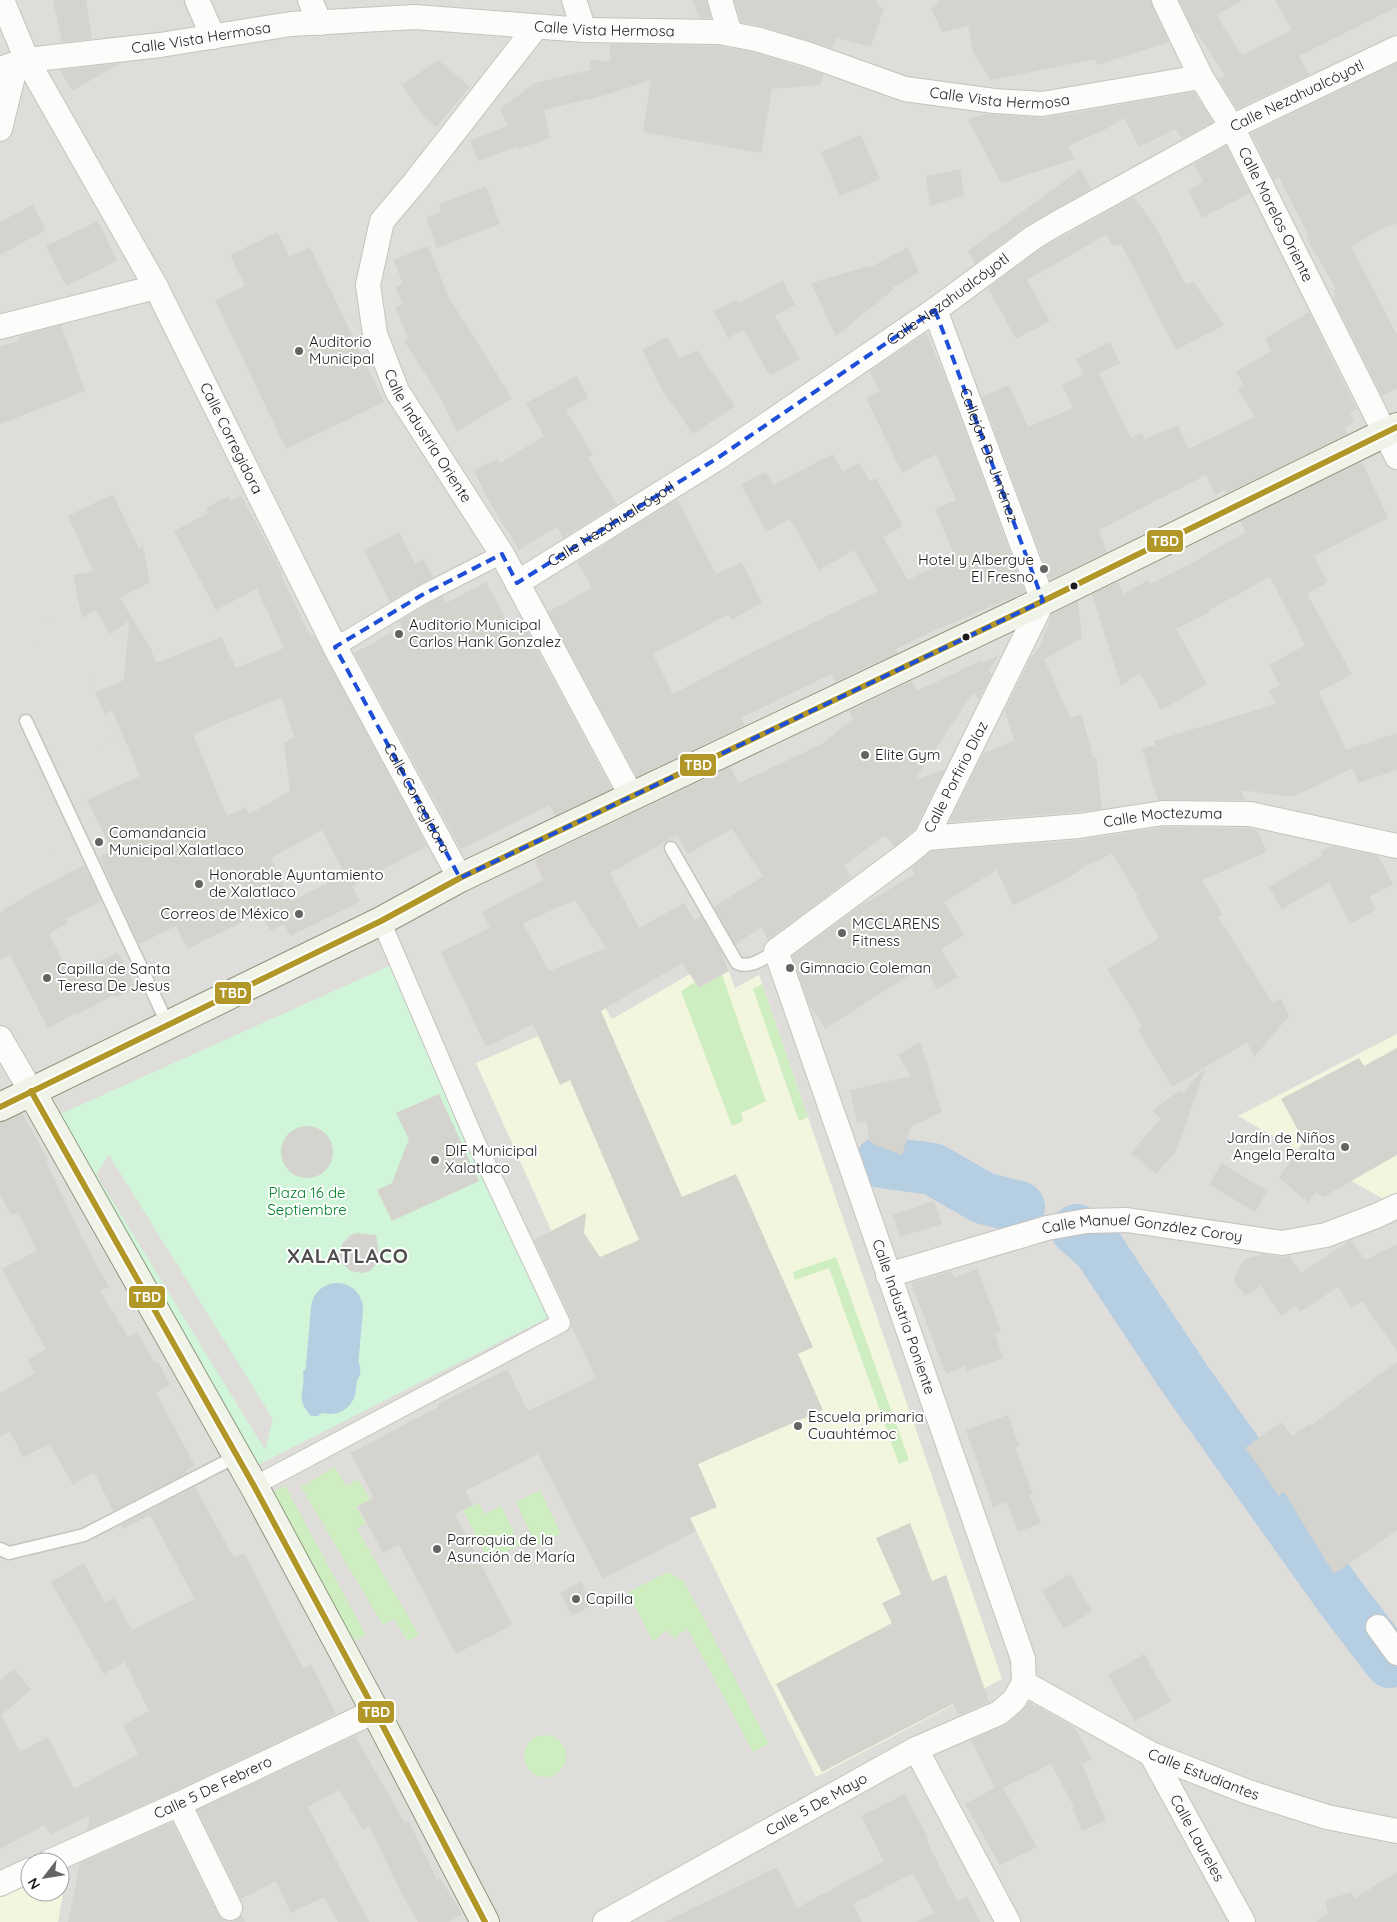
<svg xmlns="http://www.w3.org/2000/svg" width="1397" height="1922" font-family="Quicksand,sans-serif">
	<rect width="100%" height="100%" fill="#ecebe4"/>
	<!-- residential -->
	<path fill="#dfddda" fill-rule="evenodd" d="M0 0H1397V1922H0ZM30 1862H60V1892H30Z"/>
	<!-- education -->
	<g fill="#f2f6de">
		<path d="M723 955 735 988 759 975 1002 1679 816 1777 690 1518 716 1507 591 1319 476 1063 605 1007 612 1019Z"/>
		<path d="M1397 1034V1201L1392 1204 1238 1116Z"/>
		<path d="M70 1853 58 1922H0V1886L30 1872V1892H60V1862Z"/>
	</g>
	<!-- grass -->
	<g fill="#ceedc0">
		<path d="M722 975 766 1101 741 1113 743 1121 732 1126 681 991 695 982 699 988Z"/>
		<path d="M762 984 808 1117 799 1121 753 989Z"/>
		<path d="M836 1257 909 1460 899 1464 829 1268 795 1280 793 1272Z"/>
		<path d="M335 1467 346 1486 358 1479 370 1499 356 1507 366 1523 357 1529 419 1635 408 1641 394 1619 383 1625 301 1487Z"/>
		<path d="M285 1486 366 1635 352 1642 269 1493Z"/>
		<path d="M540 1490 561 1534 536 1545 516 1502Z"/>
		<path d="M479 1503 485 1514 501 1506 520 1545 489 1561 463 1510Z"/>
		<path d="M668 1572 684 1581 769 1744 753 1752 687 1628 675 1639 666 1630 653 1642 628 1592Z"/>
		<circle cx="545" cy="1756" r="21"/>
	</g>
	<!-- park -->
	<path fill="#d0f5d8" d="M398 962 549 1317 252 1468 56 1116Z"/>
	<!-- parking -->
	<g fill="#deddda">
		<path d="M43 621 61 624 119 739 75 762 87 785 63 797 84 837 42 859 0 775V670L36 652Z"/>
		<path d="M109 1155 273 1419 265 1450 96 1174Z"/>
	</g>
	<!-- water -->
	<path fill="#b5cee1" d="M340 1355 349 1357 359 1363C363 1376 358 1379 350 1389L354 1399 345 1406 333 1403 318 1416H311C294 1397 306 1392 303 1371L316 1364 322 1367V1386L338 1389Z"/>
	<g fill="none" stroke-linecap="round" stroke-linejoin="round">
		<!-- river -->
		<g stroke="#b5cee1" stroke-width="52">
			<path d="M881 1162 933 1169 983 1198 1019 1207"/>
			<path d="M1077 1230 1098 1248 1185 1379 1341 1598 1390 1662"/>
			<path d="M330 1388 337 1309"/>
		</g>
	</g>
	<!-- building -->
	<g fill="#d4d3cd" fill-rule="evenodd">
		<path d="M53 0H86L92 39 62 42Z"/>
		<path d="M693 0H707L711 18H699Z"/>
		<path d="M734 0H877L878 7 884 8 871 47 836 38 832 48 760 26 741 22Z"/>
		<path d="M940 0H1150L1169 42 1097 65 1095 59 991 80 973 52 968 26 942 32 931 8Z"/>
		<path d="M1179 0H1243L1216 15 1242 55 1292 30 1275 0H1397V7L1299 56 1309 75 1237 109 1218 78 1226 77 1197 33 1195 34Z"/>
		<path d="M610 44 718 46 753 52 823 74 820 85 772 89 761 153 643 132 651 80 606 95 544 110 550 138 518 149 517 146 478 161 470 140 508 126 500 109 535 83 590 70V59L610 62Z"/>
		<path d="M438 60 470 87 436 127 423 116 402 85Z"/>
		<path d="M121 63 72 91 60 70Z"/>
		<path d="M1397 63V224L1383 228 1351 246 1397 335V388L1382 396 1333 298 1336 296 1333 290 1336 289 1306 237 1309 236 1279 177 1274 180 1251 133Z"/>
		<path d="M1194 92 1213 122 1181 139 1176 129 1139 147 1124 118 1108 128 1068 146 1075 159 1001 183 968 119 987 114 1044 118Z"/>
		<path d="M861 135 880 179 840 196 821 152Z"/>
		<path d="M1226 146 1250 193 1202 218 1188 190 1203 182 1194 164Z"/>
		<path d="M960 169 964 195 930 206 926 176Z"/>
		<path d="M1081 169 1091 189 1027 225 975 264 968 251Z"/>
		<path d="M486 186 500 224 437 248 426 217 441 212 439 204Z"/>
		<path d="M1134 197 1155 226 1186 285 1193 281 1224 325 1176 350 1121 244 1113 246 1106 235 1027 280 1050 321 1016 339 988 288 1042 248Z"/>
		<path d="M33 205 46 230 0 255V222Z"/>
		<path d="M98 221 117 261 66 286 46 246Z"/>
		<path d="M278 232 289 257 310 247 384 402 286 449 215 300 245 286 230 255Z"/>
		<path d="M428 246 448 296 512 398 457 432 440 397 404 341 408 338 395 307 403 304 395 287 403 284 394 260Z"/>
		<path d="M908 247 919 273 893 287 894 289 836 336 811 283 869 266V268Z"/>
		<path d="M783 281 795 305 775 316 800 359 770 376 744 330 728 338 714 311 737 300 738 303Z"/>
		<path d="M1309 312 1357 409 1350 413 1355 422 1345 427 1348 434 1226 494 1224 490 1215 495 1206 475 1099 530 1107 552 1050 580 982 397 1009 385 1028 427 1073 408 1062 385 1084 374 1076 359 1110 342 1120 363 1099 373 1131 438 1141 433 1145 439 1178 425 1188 449 1255 417 1238 389 1244 386 1236 372 1271 351 1265 339Z"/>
		<path d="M61 325 85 391 0 424V346L19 341 18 337Z"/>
		<path d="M926 333 946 379 1025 592 931 632 896 649 898 653 835 682 831 674 741 718 745 725 637 777 548 612 592 588 577 562 677 499 716 574 742 562 762 603 732 620 729 614 653 654 673 694 749 654 878 591 854 550 819 570 790 519 766 532 741 484 766 472 773 485 833 454 843 472 859 463 870 481 876 478 903 526 883 537 908 580 955 557 935 509 956 500 936 454 902 473 866 398 880 391 870 371Z"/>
		<path d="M668 337 679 359 697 350 735 406 693 434 661 388 642 349Z"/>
		<path d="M577 376 588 398 566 410 593 455 588 458 617 504 563 538 557 527 519 550 487 498 474 470 498 459 500 463 544 436 526 403Z"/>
		<path d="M1362 462 1388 518 1314 556 1328 582 1307 594 1352 674 1319 692 1346 750 1397 733V770L1358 783 1353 768 1292 797 1241 790 1245 800H1158L1142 749 1155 745 1154 741 1276 704 1269 691 1280 685 1269 665 1305 645 1270 577 1209 610 1210 612 1176 629 1207 684 1161 710 1140 673 1121 686 1092 594 1118 582 1123 594 1148 580 1150 584 1190 564 1246 532 1240 521Z"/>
		<path d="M113 494 139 549 143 546 150 582 120 598 151 649 156 663 221 637 236 668 284 648 257 589 216 610 174 531 208 513 206 508 229 496 231 501 241 495 283 574 281 575 310 636 314 635 427 846 352 886 360 902 290 936 284 924 270 931 261 913 187 949 176 926 139 944 99 857 112 850 87 800 140 776 112 710 105 714 95 692 124 680 129 621 110 634 96 610 82 618 73 575 93 571 68 516ZM282 697 294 737 284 743 290 791 249 814 246 807 227 816 193 734ZM322 830 345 875 291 901 271 858Z"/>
		<path d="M399 532 415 564 424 559 433 577 390 602 364 550Z"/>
		<path d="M486 582 512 631 524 625 612 789 555 816 549 805 461 849 354 653 402 627 399 621 427 604 443 596 446 603Z"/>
		<path d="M1078 601 1082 638 1044 659 1070 718 1082 715 1093 758 1096 757 1102 809 1077 812 949 822 983 754 1014 741 1005 710 1030 659 1039 648 1052 614Z"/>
		<path d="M999 655 989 670 992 674 979 699 973 693 915 780 945 769 915 829 894 847 885 835 844 866 851 878 768 940 761 928 735 944 714 907 763 876 732 829 687 854 677 835 610 873 639 928 684 903 694 920 701 916 722 953 729 971 699 988 682 963 601 1011 682 1197 736 1174 813 1347 798 1354 823 1410 698 1464 717 1507 690 1518 696 1531 603 1579 538 1454 465 1491 473 1505 455 1514 512 1625 456 1654 399 1545 383 1553 358 1506 374 1498 351 1453 438 1407 437 1405 507 1369 528 1411 596 1378 571 1326V1318L534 1240 586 1213 584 1233 600 1257 639 1240 570 1080 560 1085 533 1024 486 1047 441 952 490 928 482 912 543 880 535 860 730 767 739 783 822 744 853 719 849 711 912 681 917 691 982 660 983 662ZM575 900 606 948 549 971 523 923Z"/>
		<path d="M1164 827 1248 828 1257 830 1267 852 1202 880 1223 915 1218 917 1273 1003 1281 999 1289 1016 1254 1057 1247 1042 1172 1087 1138 1030 1143 1027 1107 969 1159 938 1136 897 1138 896 1112 854 1087 865 1065 880 1013 905 997 870 944 902 964 935 941 949 958 977 937 989 923 966 825 1029 808 1002 792 956 865 902 866 903 915 874 911 868 931 851 1080 840Z"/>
		<path d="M1332 846 1378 856 1393 884 1369 897 1376 910 1350 924 1329 882 1282 909 1269 887 1323 855 1321 851Z"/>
		<path d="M84 865 101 901 66 919 68 923 49 934 71 977 118 952 136 988 116 997 114 995 78 1014 77 1012 48 1028 10 955 0 960V914L5 909 31 893Z"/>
		<path d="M920 1042 942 1112 911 1127 902 1155 875 1145 869 1141 867 1121 857 1123 850 1090 911 1076 898 1055Z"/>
		<path d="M1397 1048V1155L1323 1197 1316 1192 1308 1202 1279 1178 1304 1141 1281 1099 1359 1058 1364 1066Z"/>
		<path d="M1203 1070H1205L1176 1151 1156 1174 1131 1153 1161 1118 1152 1111 1180 1090 1182 1094Z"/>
		<path d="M439 1094 479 1181 392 1221 377 1190 392 1183 409 1139 396 1113Z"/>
		<path d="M22 1113 48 1160 46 1162 80 1232H79L109 1287 100 1291 128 1337 137 1332 155 1363 158 1362 170 1385 156 1393 195 1466 186 1471 187 1473 113 1511 94 1472 73 1485 50 1444 23 1457 10 1431 0 1437V1393L35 1373 28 1360 46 1349 2 1269 37 1251 18 1212 11 1215 0 1194V1122Z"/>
		<circle cx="307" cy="1152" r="26"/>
		<path d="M1222 1163 1267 1191 1255 1212 1209 1184Z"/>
		<path d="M934 1201 942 1224 900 1237 893 1215Z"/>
		<path d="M357 1233 376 1235 379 1253 375 1266 370 1271 363 1273 350 1271 341 1262 339 1256 342 1244 351 1235Z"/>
		<path d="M1351 1240 1365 1260 1397 1244V1351L1362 1301 1351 1308 1338 1287 1300 1312 1296 1306 1281 1316 1261 1286 1245 1296 1234 1280 1238 1269 1245 1259 1264 1254 1280 1257 1290 1256 1301 1273Z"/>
		<path d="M977 1269 1001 1331 995 1334 1003 1358 967 1371 965 1366 946 1374 911 1283 951 1271 954 1278Z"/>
		<path d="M1397 1362V1530L1334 1574 1284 1492 1279 1496 1245 1448 1281 1422 1292 1436 1309 1424 1310 1426Z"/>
		<path d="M1008 1415 1019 1446 1015 1447 1033 1494H1029L1041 1523 1018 1532 1006 1502 993 1507 966 1430Z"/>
		<path d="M195 1487 234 1558 244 1553 303 1668 311 1664 336 1714 173 1792 87 1830 90 1815 50 1835 45 1825 0 1849V1680L14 1669 31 1690 1 1715 20 1752 48 1737 74 1789 138 1754 123 1725 149 1711 125 1662 104 1674 51 1582 84 1563 105 1603 114 1598 132 1630 195 1599 150 1515 123 1529 121 1525Z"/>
		<path d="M910 1523 932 1581 946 1575 989 1702 959 1715 953 1704 822 1772 776 1684 892 1623 882 1603 901 1594 876 1538Z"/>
		<path d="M1070 1574 1092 1611 1064 1629 1042 1591Z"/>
		<path d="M581 1582 593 1605 572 1616 560 1593Z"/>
		<path d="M1144 1654 1171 1701 1135 1721 1108 1675Z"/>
		<path d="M1029 1702 1074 1727 1092 1759 1082 1764 1106 1820 1082 1831 1072 1808 1074 1807 1051 1764 1003 1788 1037 1847 1000 1865 965 1804 995 1788 971 1740 1008 1724 1023 1710Z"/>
		<path d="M355 1736 405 1823 409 1821 437 1880 440 1878 462 1914 449 1922H418L403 1896 369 1826 363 1830 339 1790 308 1807 369 1922H338L324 1897 291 1913 276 1881 241 1899 197 1810Z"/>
		<path d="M905 1794 928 1838 926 1839 957 1901 967 1896 980 1922H917L934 1913 913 1873 853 1904 862 1922H665L777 1867 797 1908 884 1861 861 1816Z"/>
		<path d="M172 1822 218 1914 223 1920 230 1922 236 1920 242 1915 245 1922H68L80 1863Z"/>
		<path d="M1397 1872V1922H1316L1328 1914 1325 1901 1351 1892 1354 1899Z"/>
	</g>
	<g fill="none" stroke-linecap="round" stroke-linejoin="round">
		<!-- service casing -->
		<g stroke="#c4c3c0" stroke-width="15">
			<g id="service">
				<path d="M26 721 168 1025"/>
				<path d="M671 848 737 963C751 969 764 958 776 951"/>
				<path d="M0 1549 9 1553 84 1535 237 1456"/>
			</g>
		</g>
		<!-- pedestrian casing -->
		<g stroke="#c4c3c0" stroke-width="20">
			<g id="pedestrian">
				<path d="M335 647 422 595 502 554"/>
				<path d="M254 1486 561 1323 475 1140 381 921"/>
			</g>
		</g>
		<!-- minor casing -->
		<g stroke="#c4c3c0" stroke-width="26">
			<g id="minor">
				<path id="s1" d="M2 0 27 60 156 287 335 647 460 878"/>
				<path d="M197 0 213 37"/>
				<path d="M310 0 320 23"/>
				<path d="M574 0 584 30"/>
				<path d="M720 0 730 34"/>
				<path id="s2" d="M1164 0 1201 77 1232 127 1397 457"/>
				<path id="s3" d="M536 27 415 182 382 221 368 285 375 334 397 391 502 554 632 797"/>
				<path id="s4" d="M0 69 27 60 160 45 291 24 415 17 584 30 719 32 756 39 807 54 905 89 994 101 1042 104 1201 77"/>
				<path d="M0 129 16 64"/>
				<path id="s5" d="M935 310 1043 601 926 838 908 853 776 951 1023 1659 1024 1683"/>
				<path d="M0 327 156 287"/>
				<path id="s6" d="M517 583 719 457 935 310 1034 237 1056 224 1232 127 1397 48"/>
				<path id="s7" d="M926 838 1079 826 1163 813 1250 814 1397 846"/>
				<path d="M0 1038 31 1091"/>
				<path id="s8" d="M888 1275 1047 1228 1086 1221 1127 1220 1282 1243 1326 1235 1376 1216 1397 1206"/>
				<path d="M1378 1627 1397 1653"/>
				<path id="s9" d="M1024 1683 1151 1754 1248 1792 1327 1817 1397 1831"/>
				<path d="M916 1749 1008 1922"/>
				<path id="s10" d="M1151 1754 1243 1922"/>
				<path d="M179 1804 230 1908"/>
				<path id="s11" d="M49 1862 179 1804 375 1711"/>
				<path d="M0 1884 30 1870"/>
				<path id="s12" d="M605 1922 916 1749 999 1713 1014 1700 1024 1683"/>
			</g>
		</g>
		<!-- secondary casing -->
		<g stroke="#8e967c" stroke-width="30">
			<g id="secondary">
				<path d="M31 1091 254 1486 375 1711 485 1922"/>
				<path d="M0 1107 381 921 460 878 1043 601 1397 427"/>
			</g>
		</g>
		<!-- service -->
		<use href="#service" stroke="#fcfcfb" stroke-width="12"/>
		<!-- pedestrian -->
		<use href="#pedestrian" stroke="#fcfcfb" stroke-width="18"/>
		<!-- minor -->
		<use href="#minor" stroke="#fcfcfb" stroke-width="24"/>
		<!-- secondary -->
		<use href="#secondary" stroke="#f0f4e8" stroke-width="28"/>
		<!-- bus-1 casing -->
		<g stroke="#fff" stroke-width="10">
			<g id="bus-1">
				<path d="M31 1091 254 1486 375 1711 485 1922"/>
				<path d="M0 1107 381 921 460 878 1043 601 1397 427"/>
			</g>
		</g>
		<!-- bus-1 -->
		<use href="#bus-1" stroke="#b09728" stroke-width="6"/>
	</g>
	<!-- marked area -->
	<path fill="none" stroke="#1d4ed8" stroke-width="4" stroke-dasharray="10 6" stroke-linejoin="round" d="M935 310 1043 601 460 878 335 647 422 595 502 554 517 583 719 457Z"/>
	<!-- markers -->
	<g fill="#656462" stroke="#fff" stroke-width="2">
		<circle cx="299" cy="351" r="5"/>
		<circle cx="1044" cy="569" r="5"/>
		<circle cx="399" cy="634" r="5"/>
		<circle cx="865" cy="755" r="5"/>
		<circle cx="99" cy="842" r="5"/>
		<circle cx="199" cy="884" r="5"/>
		<circle cx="299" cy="914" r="5"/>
		<circle cx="842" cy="933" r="5"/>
		<circle cx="790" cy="968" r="5"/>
		<circle cx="47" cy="978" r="5"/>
		<circle cx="1345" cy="1147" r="5"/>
		<circle cx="435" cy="1160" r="5"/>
		<circle cx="798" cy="1426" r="5"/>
		<circle cx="437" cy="1549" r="5"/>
		<circle cx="576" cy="1599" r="5"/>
	</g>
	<g fill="#1c1c1c" stroke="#fff" stroke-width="2">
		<circle cx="1074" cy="586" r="4.5"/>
		<circle cx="966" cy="637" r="4.5"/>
	</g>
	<g text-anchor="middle" stroke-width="4" stroke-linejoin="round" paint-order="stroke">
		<!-- street labels -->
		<g font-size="15" fill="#1c1c1c" stroke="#fff">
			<text dy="5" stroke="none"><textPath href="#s4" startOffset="609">Calle Vista Hermosa</textPath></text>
			<text dy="5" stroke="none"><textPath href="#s4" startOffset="204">Calle Vista Hermosa</textPath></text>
			<text dy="5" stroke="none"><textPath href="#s4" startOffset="1014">Calle Vista Hermosa</textPath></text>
			<text dy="5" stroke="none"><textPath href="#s6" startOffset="921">Calle Nezahualcóyotl</textPath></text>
			<text dy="5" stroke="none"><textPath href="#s2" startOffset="242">Calle Morelos Oriente</textPath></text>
			<text dy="5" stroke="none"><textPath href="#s6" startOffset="516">Calle Nezahualcóyotl</textPath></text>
			<text dy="5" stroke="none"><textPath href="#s3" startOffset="478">Calle Industria Oriente</textPath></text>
			<text dy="5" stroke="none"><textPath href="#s1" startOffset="495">Calle Corregidora</textPath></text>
			<text dy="5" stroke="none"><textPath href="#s5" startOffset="155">Callejón De Jiménez</textPath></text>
			<text dy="5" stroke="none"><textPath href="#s6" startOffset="111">Calle Nezahualcóyotl</textPath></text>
			<text transform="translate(956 777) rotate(-63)" y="5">Calle Porfirio Díaz</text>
			<text dy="5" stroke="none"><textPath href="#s1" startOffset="900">Calle Corregidora</textPath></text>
			<text dy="5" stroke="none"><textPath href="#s7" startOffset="238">Calle Moctezuma</textPath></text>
			<text dy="5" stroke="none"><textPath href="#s8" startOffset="262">Calle Manuel González Coroy</textPath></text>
			<text dy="5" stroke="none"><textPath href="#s5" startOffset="1150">Calle Industria Poniente</textPath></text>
			<text dy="5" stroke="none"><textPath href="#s9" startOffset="202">Calle Estudiantes</textPath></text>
			<text dy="5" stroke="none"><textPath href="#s11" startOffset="180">Calle 5 De Febrero</textPath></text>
			<text dy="5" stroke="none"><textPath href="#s12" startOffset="242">Calle 5 De Mayo</textPath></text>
			<text dy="5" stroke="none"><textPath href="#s10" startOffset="96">Calle Laureles</textPath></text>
		</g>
		<!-- poi labels -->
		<g font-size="15" fill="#1c1c1c" stroke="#fff" text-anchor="start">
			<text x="309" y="347">Auditorio<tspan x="309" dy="17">Municipal</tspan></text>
			<text x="1034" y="565" text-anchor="end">Hotel y Albergue<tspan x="1034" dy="17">El Fresno</tspan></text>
			<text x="409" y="630">Auditorio Municipal<tspan x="409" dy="17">Carlos Hank Gonzalez</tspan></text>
			<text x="875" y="760">Elite Gym</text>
			<text x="109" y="838">Comandancia<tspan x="109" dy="17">Municipal Xalatlaco</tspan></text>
			<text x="209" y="880">Honorable Ayuntamiento<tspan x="209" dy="17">de Xalatlaco</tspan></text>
			<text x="289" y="919" text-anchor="end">Correos de México</text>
			<text x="852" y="929">MCCLARENS<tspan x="852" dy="17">Fitness</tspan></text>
			<text x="800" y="973">Gimnacio Coleman</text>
			<text x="57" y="974">Capilla de Santa<tspan x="57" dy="17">Teresa De Jesus</tspan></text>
			<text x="1335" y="1143" text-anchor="end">Jardín de Niños<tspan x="1335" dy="17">Angela Peralta</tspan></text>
			<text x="445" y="1156">DIF Municipal<tspan x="445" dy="17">Xalatlaco</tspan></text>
			<text x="808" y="1422">Escuela primaria<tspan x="808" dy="17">Cuauhtémoc</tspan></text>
			<text x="447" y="1545">Parroquia de la<tspan x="447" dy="17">Asunción de María</tspan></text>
			<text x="586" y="1604">Capilla</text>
		</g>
		<!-- park labels -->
		<g font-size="15" fill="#02822a" stroke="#fff">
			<text x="307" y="1198">Plaza 16 de<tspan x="307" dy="17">Septiembre</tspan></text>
		</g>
		<!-- district labels -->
		<g font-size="20" font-weight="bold" letter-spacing="1" fill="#4f4f4f" stroke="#fff">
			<text x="348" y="1263">XALATLACO</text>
		</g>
	</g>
	<g stroke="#fff" stroke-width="2">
		<rect x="1146" y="529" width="38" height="24" rx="5" fill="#b09728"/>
		<rect x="679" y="753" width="38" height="24" rx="5" fill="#b09728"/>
		<rect x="214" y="981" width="38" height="24" rx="5" fill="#b09728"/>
		<rect x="128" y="1285" width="38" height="24" rx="5" fill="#b09728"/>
		<rect x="357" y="1700" width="38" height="24" rx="5" fill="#b09728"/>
	</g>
	<g font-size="14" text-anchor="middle" font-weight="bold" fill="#fff">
		<text x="1165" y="546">TBD</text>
		<text x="698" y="770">TBD</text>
		<text x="233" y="998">TBD</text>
		<text x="147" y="1302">TBD</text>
		<text x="376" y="1717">TBD</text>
	</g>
	<!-- north arrow -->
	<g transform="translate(45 1877) rotate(239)"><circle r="24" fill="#ffffff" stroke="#a4a4a4"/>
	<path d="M0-4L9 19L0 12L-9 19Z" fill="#656462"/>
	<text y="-8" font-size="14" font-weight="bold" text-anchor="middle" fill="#1c1c1c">N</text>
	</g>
</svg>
